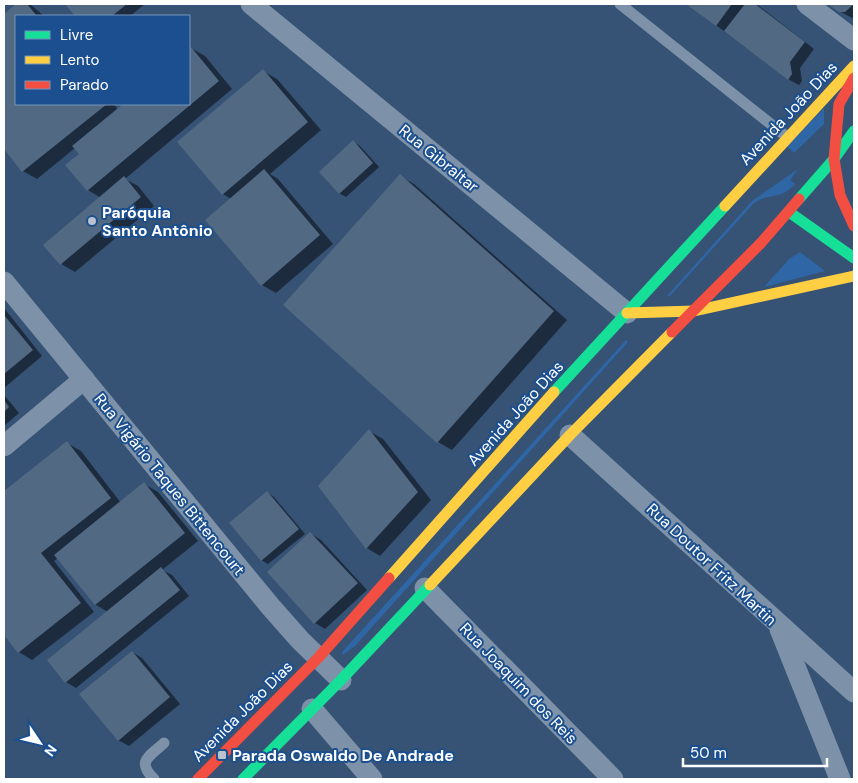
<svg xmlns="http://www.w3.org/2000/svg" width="858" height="783" font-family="'DM Sans',sans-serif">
	<rect width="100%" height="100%" fill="#365274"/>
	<!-- green -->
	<g fill="#2f66a5">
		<path d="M824 108V124L794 153 787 146Z"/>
		<path d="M798 169 790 180 795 184C779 201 771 192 754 203L670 296H667L752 201Z"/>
		<path d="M800 252 825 271 764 287 789 259Z"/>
		<path d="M626 340 628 342 355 646 343 655 342 652Z"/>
	</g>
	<!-- shadow -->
	<g fill="#0007">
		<path d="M18 4H30L44 16H16V104H114L118 110 125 104H189V51L191 48 205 56 232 89 125 179 138 186 154 206 75 272 61 264 101 198 88 190 67 165 80 154 75 148 37 179 23 171 4 147V15Z"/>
		<path d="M66 4H145L130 16H77Z"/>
		<path d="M688 4H755L759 6 814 49 800 68 802 81 799 85 788 79Z"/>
		<path d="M830 4H854V19L839 11Z"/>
		<path d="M263 71 277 79 321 130 270 174 278 179 333 244 276 293 262 285 231 199 223 194Z"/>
		<path d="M354 142 360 146 379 167 346 197 339 193Z"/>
		<path d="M400 176 414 184 567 320 452 450 438 442 285 305Z"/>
		<path d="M4 308 42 356 4 388Z"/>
		<path d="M4 395 19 413 4 426Z"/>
		<path d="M369 431 383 439 431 500 380 556 367 548Z"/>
		<path d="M67 443 81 451 121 503 144 484 158 492 198 541 162 570 172 575 189 596 76 688 66 682 108 612 96 605 58 558 54 561 94 612 32 660 19 652 4 633V493Z"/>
		<path d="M268 493 274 497 305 534 268 564 261 560Z"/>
		<path d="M311 534 321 540 367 590 325 629 315 623Z"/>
		<path d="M132 652 142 658 180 704 129 746 118 740Z"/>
	</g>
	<!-- building -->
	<g fill="#526984">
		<path d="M16 4H27L37 16H16V104H107L22 172 4 149V14Z"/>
		<path d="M65 4H127L112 16H75Z"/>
		<path d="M686 4H732L716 26Z"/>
		<path d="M745 4H755L805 42 790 62 792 74 788 80 724 31Z"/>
		<path d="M828 4H854L845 12H839Z"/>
		<path d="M191 47 219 81 87 191 65 165 79 154 72 146 123 104H189V49Z"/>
		<path d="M263 69 308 122 222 195 177 142Z"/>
		<path d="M353 140 373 163 339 194 319 172Z"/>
		<path d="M264 169 320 235 261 286 205 220Z"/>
		<path d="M400 174 554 311 437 443 283 305Z"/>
		<path d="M124 176 141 197 60 265 43 245Z"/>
		<path d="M4 315 33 350 4 374Z"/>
		<path d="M4 400 9 407 4 412Z"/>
		<path d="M369 429 418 492 366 549 318 486Z"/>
		<path d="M67 441 111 498 41 553 81 603 18 653 4 635V491Z"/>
		<path d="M144 482 185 533 95 605 54 555Z"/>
		<path d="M267 491 299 529 261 561 229 523Z"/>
		<path d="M310 532 358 583 314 624 267 572Z"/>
		<path d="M161 567 180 590 65 683 47 660Z"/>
		<path d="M132 651 170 697 118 741 79 694Z"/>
	</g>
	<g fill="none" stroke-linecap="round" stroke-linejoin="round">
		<!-- lane -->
		<g stroke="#7d92a8" stroke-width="11">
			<path d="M620 4 787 137"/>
			<path d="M154 779C136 761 149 757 164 743"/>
		</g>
		<!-- street -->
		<g stroke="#7d92a8" stroke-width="21">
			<path d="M251 4 627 313"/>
			<path d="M807 4 854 40"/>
			<path d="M4 282 270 606 300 640 341 680"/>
			<path d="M570 435 854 692"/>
			<path d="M4 446 84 379"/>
			<path d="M425 588 613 779"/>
			<path d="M780 629 840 779"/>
			<path d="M312 709 372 779"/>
		</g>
		<!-- fast -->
		<g stroke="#16e098" stroke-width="11">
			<path d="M799 199 834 159 854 131"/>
			<path d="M789 212 854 258"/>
			<path d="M554 392 725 206"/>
			<path d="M243 779 341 680 430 585"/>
		</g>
		<!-- slow -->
		<g stroke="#ffcf43" stroke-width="11">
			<path d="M725 206 854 66"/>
			<path d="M627 313 694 311 854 276"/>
			<path d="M389 578 554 392"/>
			<path d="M430 585 570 435 672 332"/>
		</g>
		<!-- jam -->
		<g stroke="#f24e42" stroke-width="11">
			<path d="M854 78 839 104 834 159 840 195 854 226"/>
			<path d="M672 332 761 243 799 199"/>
			<path d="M198 779 318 658 389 578"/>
		</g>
	</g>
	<!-- markers -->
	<g fill="#b9c2ce" stroke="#1b4f8f" stroke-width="2">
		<circle cx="92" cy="221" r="5"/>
		<rect x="217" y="750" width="10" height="10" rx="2.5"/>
	</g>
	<g text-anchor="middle" stroke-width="4" stroke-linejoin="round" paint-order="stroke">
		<!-- street labels -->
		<g font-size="16" fill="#fff" stroke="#1b4f8f">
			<text transform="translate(788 113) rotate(-47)" y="6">Avenida João Dias</text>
			<text transform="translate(439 158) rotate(39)" y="6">Rua Gibraltar</text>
			<text transform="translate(515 413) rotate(-48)" y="6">Avenida João Dias</text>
			<text transform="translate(170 484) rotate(51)" y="6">Rua Vigário Taques Bittencourt</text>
			<text transform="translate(712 564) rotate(43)" y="6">Rua Doutor Fritz Martin</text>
			<text transform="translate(519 683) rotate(46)" y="6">Rua Joaquim dos Reis</text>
			<text transform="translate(242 711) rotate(-45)" y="6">Avenida João Dias</text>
		</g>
		<!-- poi labels -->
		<g font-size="16" font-weight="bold" fill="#fff" stroke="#1b4f8f" text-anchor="start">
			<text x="102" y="218">Paróquia<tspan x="102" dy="18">Santo Antônio</tspan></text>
			<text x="232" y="761">Parada Oswaldo De Andrade</text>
		</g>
	</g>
	<!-- border -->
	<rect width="858" height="783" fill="none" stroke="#ffffff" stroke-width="10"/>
	<!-- legend -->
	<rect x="15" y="15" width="175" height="90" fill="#1b4f8f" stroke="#7695bc"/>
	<rect x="25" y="31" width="25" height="8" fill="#16e098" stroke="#7695bc"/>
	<text x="60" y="40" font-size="15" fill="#ffffff">Livre</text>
	<rect x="25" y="56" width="25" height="8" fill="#ffcf43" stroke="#7695bc"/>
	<text x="60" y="65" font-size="15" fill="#ffffff">Lento</text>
	<rect x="25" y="81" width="25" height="8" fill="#f24e42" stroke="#7695bc"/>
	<text x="60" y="90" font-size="15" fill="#ffffff">Parado</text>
	<!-- north arrow -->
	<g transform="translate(40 743) rotate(125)" stroke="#1b4f8f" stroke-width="4" paint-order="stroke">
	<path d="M0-4L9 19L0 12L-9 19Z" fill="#ffffff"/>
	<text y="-8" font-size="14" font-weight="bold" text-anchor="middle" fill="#ffffff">N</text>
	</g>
	<!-- scale -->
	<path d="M683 758v8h144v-8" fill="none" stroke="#ffffff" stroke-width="2.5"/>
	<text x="690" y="758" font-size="15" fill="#ffffff" stroke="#1b4f8f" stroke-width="4" paint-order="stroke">50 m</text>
</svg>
